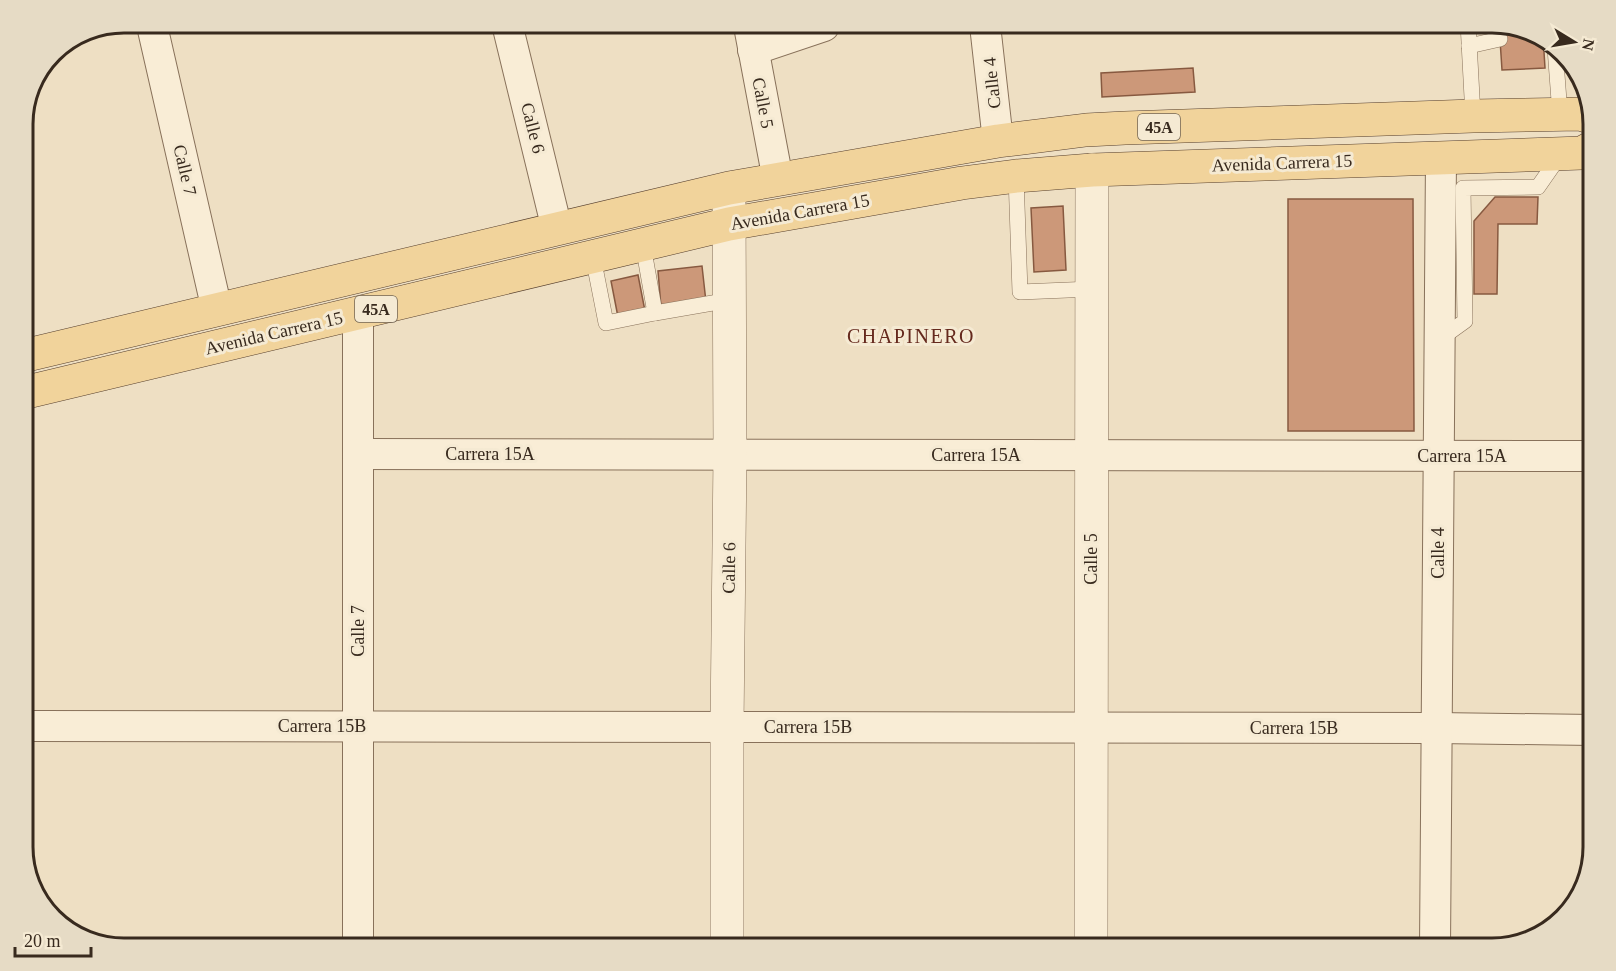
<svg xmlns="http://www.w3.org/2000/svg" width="1616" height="971" font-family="'Times New Roman',serif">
	<rect width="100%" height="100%" fill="#eedfc3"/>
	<!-- building -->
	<g fill="#cc9879" stroke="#875940" stroke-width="1.5">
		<path d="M1499 24 1543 36 1545 68 1502 70Z"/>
		<path d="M1193 68 1195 92 1102 97 1101 73Z"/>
		<path d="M1495 197H1538L1537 224H1498L1497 294H1474V221Z"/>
		<path d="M1288 199H1413L1414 431H1288Z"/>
		<path d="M1063 206 1066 270 1034 272 1031 208Z"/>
		<path d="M702 266 706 302 661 307 658 271Z"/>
		<path d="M638 275 645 311 618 317 611 281Z"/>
	</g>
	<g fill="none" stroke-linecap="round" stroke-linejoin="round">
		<!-- service casing -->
		<g stroke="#88715a" stroke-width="16">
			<g id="service">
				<path d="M1468 23 1473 116"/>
				<path d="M1469 46 1500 39"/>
				<path d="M1555 48 1560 114"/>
				<path d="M1016 176 1020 292 1092 289"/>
				<path d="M643 245 655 313 730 300"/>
				<path d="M593 257 606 323 655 313"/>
				<path d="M1440 339 1465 321 1463 188 1538 187 1561 154"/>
			</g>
		</g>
		<!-- minor casing -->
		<g stroke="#88715a" stroke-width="32">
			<g id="minor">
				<path d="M985 25 998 141"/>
				<path d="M749 26 778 180"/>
				<path d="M508 28 557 229"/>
				<path d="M153 30 217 310"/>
				<path d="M753 50 824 26"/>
				<path d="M358 313V948"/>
				<path d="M358 454 1593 456"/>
				<path d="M23 726 1437 728 1593 730"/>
				<path d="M1435 948 1441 158"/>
			</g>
		</g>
		<!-- tertiary casing -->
		<g stroke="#88715a" stroke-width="34">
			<g id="tertiary">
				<path d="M727 948V727L730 455 729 197"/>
				<path d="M1091 948 1092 170"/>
			</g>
		</g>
		<!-- primary casing -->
		<g stroke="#563f2e" stroke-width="34">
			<g id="primary">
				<path d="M23 356 729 188 998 141 1086 130 1125 128 1473 116 1580 114 1593 118"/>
				<path d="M23 393 729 224 962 183 1016 176 1092 170 1582 153 1593 147"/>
			</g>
		</g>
		<!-- service -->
		<use href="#service" stroke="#f9edd6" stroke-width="15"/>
		<!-- minor -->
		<use href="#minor" stroke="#f9edd6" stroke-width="30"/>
		<!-- tertiary -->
		<use href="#tertiary" stroke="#f9edd6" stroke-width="33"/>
		<!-- primary -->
		<use href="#primary" stroke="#f1d39b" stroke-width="33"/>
	</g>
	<g text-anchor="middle" stroke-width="6" stroke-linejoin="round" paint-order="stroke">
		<!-- shield labels -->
		<g fill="#f5ead3" stroke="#716454" stroke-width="1.5">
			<rect x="1138" y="114" width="42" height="26" rx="4.5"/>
			<rect x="355" y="296" width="42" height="26" rx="4.5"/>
		</g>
		<g font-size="16" font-weight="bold" fill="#382a1e">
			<text x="1159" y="133">45A</text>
			<text x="376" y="315">45A</text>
		</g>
		<!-- street labels -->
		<g font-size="18" fill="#382a1e" stroke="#f5ead3">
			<text transform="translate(992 83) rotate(-96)" y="6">Calle 4</text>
			<text transform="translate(763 103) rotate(79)" y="6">Calle 5</text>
			<text transform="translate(533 128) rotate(76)" y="6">Calle 6</text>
			<text transform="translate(1282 163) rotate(-2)" y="6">Avenida Carrera 15</text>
			<text transform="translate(185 170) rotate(77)" y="6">Calle 7</text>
			<text transform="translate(800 212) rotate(-10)" y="6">Avenida Carrera 15</text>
			<text transform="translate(274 333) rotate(-13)" y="6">Avenida Carrera 15</text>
			<text x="490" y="460">Carrera 15A</text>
			<text x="976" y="461">Carrera 15A</text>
			<text x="1462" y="462">Carrera 15A</text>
			<text transform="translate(1438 553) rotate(-90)" y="6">Calle 4</text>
			<text transform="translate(1091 559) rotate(-90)" y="6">Calle 5</text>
			<text transform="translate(729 568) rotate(-89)" y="6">Calle 6</text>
			<text transform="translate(358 631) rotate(-90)" y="6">Calle 7</text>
			<text x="322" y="732">Carrera 15B</text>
			<text x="808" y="733">Carrera 15B</text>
			<text x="1294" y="734">Carrera 15B</text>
		</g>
		<!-- neighbourhood labels -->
		<g font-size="20" letter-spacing="1.5" fill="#65291d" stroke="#f5ead3">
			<text x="911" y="343">CHAPINERO</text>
		</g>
	</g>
	<!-- crop -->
	<path d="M0 0H1616V971H0ZM124 33H1492A91 91 0 0 1 1583 124V847A91 91 0 0 1 1492 938H124A91 91 0 0 1 33 847V124A91 91 0 0 1 124 33Z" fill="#e6dbc5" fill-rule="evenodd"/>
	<path fill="none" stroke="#382a1e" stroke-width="3" d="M124 33H1492A91 91 0 0 1 1583 124V847A91 91 0 0 1 1492 938H124A91 91 0 0 1 33 847V124A91 91 0 0 1 124 33Z"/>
	<!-- north arrow -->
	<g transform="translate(1574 42) rotate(101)" stroke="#f5ead3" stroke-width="4.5" paint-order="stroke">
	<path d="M0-4.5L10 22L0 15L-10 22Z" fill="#382a1e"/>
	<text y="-9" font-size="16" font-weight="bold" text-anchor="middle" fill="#382a1e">N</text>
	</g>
	<!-- scale -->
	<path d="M15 947v9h76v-9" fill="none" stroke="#382a1e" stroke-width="3"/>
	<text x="24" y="947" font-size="18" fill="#382a1e" stroke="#f5ead3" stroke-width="4.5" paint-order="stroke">20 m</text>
</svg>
